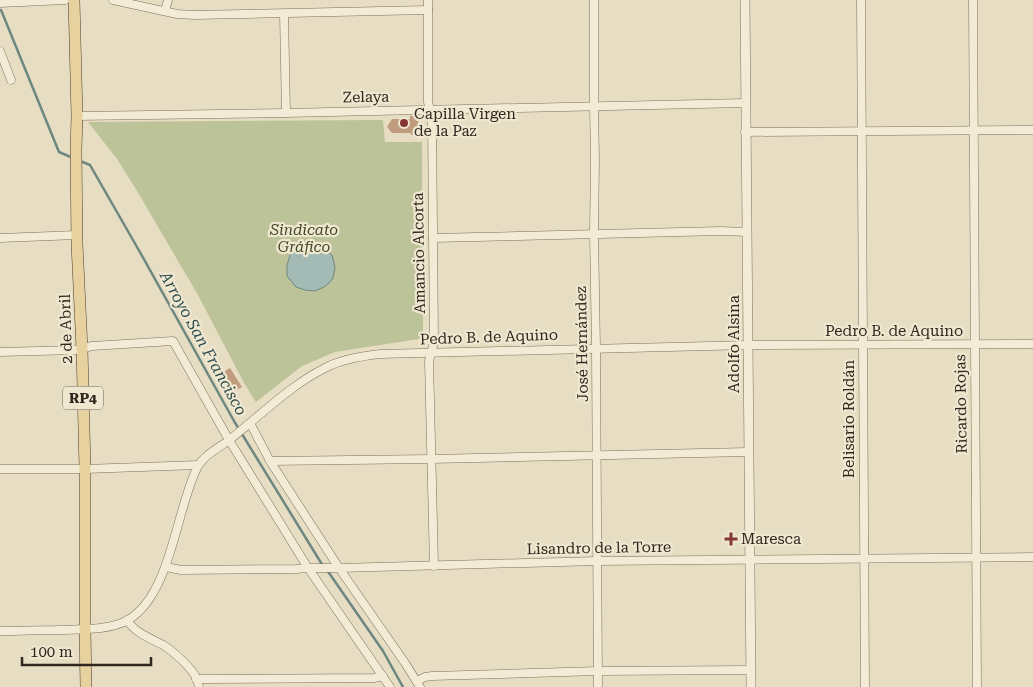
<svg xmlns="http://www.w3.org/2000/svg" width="1033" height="687" font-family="'Roboto Serif',serif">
	<rect width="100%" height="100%" fill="#e7ddc3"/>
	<!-- green -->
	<path fill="#bdc398" d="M383 120 385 142H422L423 335 419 339 335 352 302 366 256 402 244 383 198 295 137 191 117 159 88 122Z"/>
	<!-- water -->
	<path fill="#a4bab4" stroke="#6d8781" d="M308 244 319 245 332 255 335 267 333 278 329 283 324 287 315 291 305 290 296 287 287 276V265L290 255 297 247Z"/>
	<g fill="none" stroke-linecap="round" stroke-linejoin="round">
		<!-- stream -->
		<g stroke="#6d8781" stroke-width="2.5">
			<path d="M1 10 59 152 73 158"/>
			<path d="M80 161 90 165 141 254 234 421 323 566"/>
			<path d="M327 570 383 651 403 687"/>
		</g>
	</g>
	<!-- building -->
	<g fill="#c09b7e">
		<path d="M410 116H418L419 135H411V133H392L387 127 392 119H410Z"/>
		<path d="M230 368 242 387 233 392 222 373Z"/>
	</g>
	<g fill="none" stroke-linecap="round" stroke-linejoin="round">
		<!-- minor casing -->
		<g stroke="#7f6f5c" stroke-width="9">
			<g id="minor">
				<path d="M113 0 177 14 195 15 428 10"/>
				<path d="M428 0V102L432 118 434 342 429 361 434 566"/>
				<path d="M594 0V106L595 160 594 233 596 348 598 687"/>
				<path d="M861 0 865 687"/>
				<path d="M973 0 977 687"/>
				<path d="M0 3 65 0"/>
				<path d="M165 11 168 0"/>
				<path d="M284 14 286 113"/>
				<path d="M0 51 11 80"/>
				<path d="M77 116 286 113 745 103"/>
				<path d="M745 132 1033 130"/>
				<path d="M0 238 77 235"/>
				<path d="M433 238 721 231 747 232"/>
				<path d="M0 352 75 350 92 346 173 341 229 440 308 568 390 687"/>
				<path d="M250 423 270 461 339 568 405 663 420 687"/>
				<path d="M270 461 431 459 748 452"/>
				<path d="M0 469H85L198 465"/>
				<path d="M166 567 181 570 296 569 308 568H339L597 561 1033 557"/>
				<path d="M127 620C135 633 150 638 163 645 173 651 192 668 197 679 198 682 198 684 199 687"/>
				<path d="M0 631C19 631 38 630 57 630 79 629 108 631 128 620 171 595 176 510 197 468 203 456 218 448 228 441 260 416 289 386 325 368 341 359 362 356 380 354 503 351 626 347 750 345 844 344 939 345 1033 344"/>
				<path d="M196 679H210L374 678 383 676"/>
				<path d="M417 681 425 677 432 676 598 671 750 670"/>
			</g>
		</g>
		<!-- tertiary casing -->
		<g stroke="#7f6f5c" stroke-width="10">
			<path id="tertiary" d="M745 0 751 687"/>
		</g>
		<!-- primary casing -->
		<g stroke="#4d3e30" stroke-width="12">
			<path id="primary" d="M74 0 77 116 76 150 77 244 82 349 85 469V629L86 687"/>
		</g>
		<!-- minor -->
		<use href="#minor" stroke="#f3ebd5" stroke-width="8"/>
		<!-- tertiary -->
		<use href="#tertiary" stroke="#f3ebd5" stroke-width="9"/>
		<!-- primary -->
		<use href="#primary" stroke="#e6d19f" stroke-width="11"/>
	</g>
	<!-- markers -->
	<g fill="#853534" stroke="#f0e7d1" stroke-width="2">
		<circle cx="404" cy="123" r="5"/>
		<path d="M728.5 531.5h5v5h5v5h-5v5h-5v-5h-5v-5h5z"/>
	</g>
	<g text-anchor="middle" stroke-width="4.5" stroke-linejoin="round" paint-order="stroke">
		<!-- shield labels -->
		<rect fill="#f0e7d1" stroke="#6a6154" stroke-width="1" x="63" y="386.5" width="40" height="23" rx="4"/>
		<g font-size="14" font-weight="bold" fill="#31271e">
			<text x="83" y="403">RP4</text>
		</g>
		<!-- street labels -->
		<g font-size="15" fill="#31271e" stroke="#f0e7d1">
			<text transform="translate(366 97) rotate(-1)" y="5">Zelaya</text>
			<text transform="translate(419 253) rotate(-91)" y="5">Amancio Alcorta</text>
			<text transform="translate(66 329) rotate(-92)" y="5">2 de Abril</text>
			<text x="894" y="336">Pedro B. de Aquino</text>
			<text transform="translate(489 337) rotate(-2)" y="5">Pedro B. de Aquino</text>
			<text transform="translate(582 344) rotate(-91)" y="5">José Hernández</text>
			<text transform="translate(734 344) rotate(-90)" y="5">Adolfo Alsina</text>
			<text transform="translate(961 404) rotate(-91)" y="5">Ricardo Rojas</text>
			<text transform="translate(849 419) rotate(-90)" y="5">Belisario Roldán</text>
			<text transform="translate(599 548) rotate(-1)" y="5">Lisandro de la Torre</text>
		</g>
		<!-- poi labels -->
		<g font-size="15" fill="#31271e" stroke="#f0e7d1" text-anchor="start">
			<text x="414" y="119">Capilla Virgen<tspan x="414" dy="17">de la Paz</tspan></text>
			<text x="741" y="544">Maresca</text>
		</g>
		<!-- park labels -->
		<g font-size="15" font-style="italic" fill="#414a28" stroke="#f0e7d1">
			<text x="304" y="235">Sindicato<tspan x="304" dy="17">Gráfico</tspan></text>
		</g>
		<!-- water labels -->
		<g font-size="16" font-style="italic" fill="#2f4e4d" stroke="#f0e7d1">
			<text transform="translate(204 343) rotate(61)" y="6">Arroyo San Francisco</text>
		</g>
	</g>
	<!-- scale -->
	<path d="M22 657v8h129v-8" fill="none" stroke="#31271e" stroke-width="2.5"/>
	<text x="30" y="657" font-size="15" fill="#31271e" stroke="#f0e7d1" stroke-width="4" paint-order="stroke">100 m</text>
</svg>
